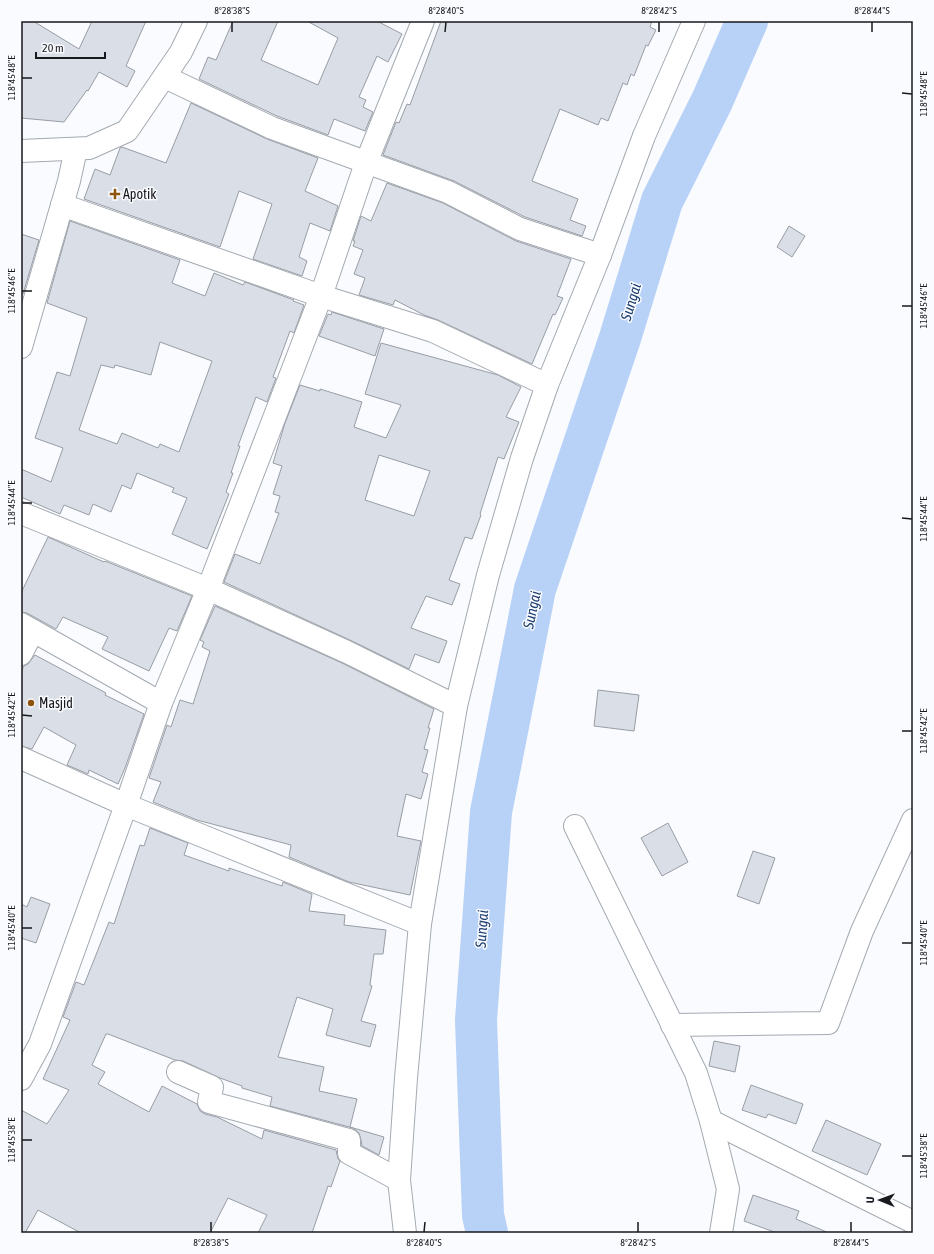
<svg xmlns="http://www.w3.org/2000/svg" width="934" height="1254" font-family="'Asap Condensed',sans-serif">
	<rect width="100%" height="100%" fill="#f9fbff"/>
	<g fill="none" stroke-linecap="round" stroke-linejoin="round">
		<!-- river -->
		<path stroke="#b8d1f7" stroke-width="42" d="M487 1233 483 1215 476 1020 491 812 535 589 620 338 662 201 712 101 747 21"/>
	</g>
	<!-- building -->
	<g fill="#dadfe7" stroke="#989da5" fill-rule="evenodd">
		<path d="M21 21H33L79 49 92 21H146L126 66 135 71 127 87 99 72 88 91 87 90 64 122 21 118Z"/>
		<path d="M233 21H278L261 60 318 85 338 38 307 21H377L402 34 388 62 377 56 359 97 366 100 363 107 373 112 365 131 334 119 328 135 277 116 199 79 208 57 216 60Z"/>
		<path d="M441 21H652L650 27 656 30 648 46 646 45 634 76 631 74 627 85 623 83 608 121 601 118 598 125 560 109 532 181 578 199 570 220 586 226 582 236 525 217 454 181 383 155 396 122 399 123 407 104 410 105Z"/>
		<path d="M191 103 267 139 318 158 305 191 338 206 330 231 310 223 299 257 307 261 302 276 253 259 272 204 239 191 220 247 84 199 95 169 110 175 120 148 122 147 166 163Z"/>
		<path d="M387 183 443 203 516 241 571 259 557 296 563 298 555 315 553 314 532 364 438 320 424 315 395 300 393 305 359 295 365 278 354 274 363 250 353 246 355 241H353L361 216 371 221Z"/>
		<path d="M70 221 180 260 172 283 205 296 214 273 243 285 245 282 294 300 293 301 304 305 294 333 290 331 273 377 276 378 267 402 256 397 238 446H240L231 473H233L226 492 229 494 207 549 172 534 187 498 172 492 174 488 137 473 131 489 122 485 111 512 93 504 89 515 64 505 60 514 21 497V469L51 482 63 448 35 438 57 372 70 376 87 318 47 303ZM160 342 212 361 179 452 160 444 158 448 122 433 117 444 79 430 101 365 114 368 115 365 151 375Z"/>
		<path d="M789 226 805 236 792 257 777 247Z"/>
		<path d="M21 234 39 240 23 294 21 293Z"/>
		<path d="M332 312 384 329 375 356 319 336 328 314 331 315Z"/>
		<path d="M381 343 498 375 521 387 506 417 519 422 504 459 498 457 480 514 481 515 472 539 465 537 449 580 460 584 452 605 426 596 411 628 447 641 439 663 415 654 409 669 352 641 224 582 235 554 260 564 279 513 275 512 280 496 273 494 282 466 273 463 285 423 300 385 320 391V389L362 402 354 427 386 438 401 405 365 394ZM379 455 430 471 414 516 365 500Z"/>
		<path d="M48 537 104 562 105 561 192 596 177 631 169 628 149 671 102 649 108 637 63 617 56 629 27 613 21 612V593Z"/>
		<path d="M215 606 342 663 434 709 428 728H430L424 749 428 750 422 772 428 774 421 799 406 794 397 836 421 841 410 895 349 882 289 857 291 845 197 820 153 802 161 782 149 778 167 725 171 727 180 700 193 704 210 651 202 647 204 642 200 640Z"/>
		<path d="M35 655 106 693 105 695 144 714 125 768 118 784 89 770 88 774 67 765 76 745 44 727 32 749 21 746V672L24 666 28 664Z"/>
		<path d="M598 690 639 695 634 731 594 726Z"/>
		<path d="M668 823 688 862 662 876 641 838Z"/>
		<path d="M150 828 188 843 184 855 229 871V868L282 886 283 882 312 894 309 911 345 915 344 925 386 930 383 954H374L370 985 372 986 361 1021 376 1025 370 1047 326 1035 333 1009 297 997 278 1057 324 1067 319 1091 357 1099 350 1127 384 1137 379 1155 362 1146 361 1140 359 1133 353 1128 270 1106 272 1097 242 1088V1086L220 1078 183 1061 175 1060 108 1034H106L92 1065 105 1072 98 1084 149 1112 162 1086 197 1104 200 1111 205 1114 217 1117 262 1139 264 1130 336 1150 338 1159 340 1161 331 1187 328 1186 312 1233H258L267 1215 228 1198 210 1233H81L38 1210 25 1233H21V1110L47 1124 69 1090 43 1079 70 1020 63 1017 76 982 84 985 109 922 114 924 140 845 144 846Z"/>
		<path d="M753 851 775 858 759 904 737 896Z"/>
		<path d="M31 897 50 904 36 943 21 938V904L27 907Z"/>
		<path d="M714 1041 740 1046 735 1072 709 1066Z"/>
		<path d="M751 1085 803 1104 796 1124 768 1114 766 1118 742 1110Z"/>
		<path d="M826 1120 881 1144 867 1175 812 1151Z"/>
		<path d="M753 1195 799 1211 796 1219 829 1233H777L744 1221Z"/>
	</g>
	<g fill="none" stroke-linecap="round" stroke-linejoin="round">
		<!-- minor casing -->
		<g stroke="#a4aab1" stroke-width="24">
			<g id="minor">
				<path d="M165 77 272 128 448 192 520 229 600 255"/>
				<path d="M21 151 89 148 127 131 181 52 196 21"/>
				<path d="M62 205 321 296 433 331 547 385"/>
				<path d="M21 347 69 181 76 149"/>
				<path d="M21 513 208 589 347 652 456 706"/>
				<path d="M21 624 161 703"/>
				<path d="M21 654 33 631"/>
				<path d="M21 758 126 805 40 1044 21 1079"/>
				<path d="M575 826 696 1073 711 1121 728 1189 721 1233"/>
				<path d="M420 924 126 805 161 703 208 589 278 408 321 296 366 163 423 21"/>
				<path d="M672 1025 828 1023 862 931 913 820"/>
				<path d="M178 1072 212 1087 209 1102 349 1140V1153L399 1180"/>
				<path d="M711 1121 913 1222"/>
				<path d="M405 1233 399 1180 406 1078 420 924 456 706 488 575 522 458 547 385 600 255 644 136 694 21"/>
			</g>
		</g>
		<!-- minor -->
		<use href="#minor" stroke="#fff" stroke-width="22"/>
	</g>
	<!-- ticks -->
	<path fill="none" stroke="#17191c" stroke-width="1.5" d="M232 32V22M445 32 446 22M659 32V22M872 32V22M22 78H32M902 93 912 94M22 291H32M902 306H912M22 503H32M902 518 912 519M22 715 32 716M902 731H912M22 928H32M902 943H912M22 1140H32M902 1156H912M211 1232V1222M424 1232 425 1222M638 1232V1222M851 1232V1222"/>
	<!-- markers -->
	<g fill="#8d540c" stroke="#f9fbff" stroke-width="1.5">
		<path d="M113 188h4v4h4v4h-4v4h-4v-4h-4v-4h4z"/>
		<circle cx="31" cy="703" r="4"/>
	</g>
	<g text-anchor="middle" stroke-width="3" stroke-linejoin="round" paint-order="stroke">
		<!-- poi labels -->
		<g font-size="14" fill="#17191c" stroke="#f9fbff" text-anchor="start">
			<text x="123" y="199">Apotik</text>
			<text x="39" y="708">Masjid</text>
		</g>
		<!-- water labels -->
		<g font-size="15" font-style="italic" fill="#204070" stroke="#f9fbff">
			<text transform="translate(631 302) rotate(-73)" y="5">Sungai</text>
			<text transform="translate(532 610) rotate(-78)" y="5">Sungai</text>
			<text transform="translate(482 929) rotate(-86)" y="5">Sungai</text>
		</g>
	</g>
	<!-- border -->
	<rect width="934" height="1254" fill="none" stroke="#f9fbff" stroke-width="44"/>
	<!-- north arrow -->
	<g transform="translate(880 1200) rotate(271)" stroke="#f9fbff" stroke-width="3" paint-order="stroke">
	<path d="M0-3L7 15L0 10L-7 15Z" fill="#17191c"/>
	<text y="-6" font-size="11" font-weight="bold" text-anchor="middle" fill="#17191c">U</text>
	</g>
	<!-- scale -->
	<path d="M36 52v6h69v-6" fill="none" stroke="#17191c" stroke-width="2"/>
	<text x="42" y="52" font-size="12" fill="#17191c" stroke="#f9fbff" stroke-width="3" paint-order="stroke">20 m</text>
	<rect x="22" y="22" width="890" height="1210" fill="none" stroke="#17191c" stroke-width="1.5"/>
	<g font-size="10" text-anchor="middle" fill="#17191c">
		<text x="232" y="14">8°28'38"S</text>
		<text x="446" y="14">8°28'40"S</text>
		<text x="659" y="14">8°28'42"S</text>
		<text x="872" y="14">8°28'44"S</text>
		<text transform="translate(11 78) rotate(-90)" y="4">118°45'48"E</text>
		<text transform="translate(923 94) rotate(-90)" y="4">118°45'48"E</text>
		<text transform="translate(11 291) rotate(-90)" y="4">118°45'46"E</text>
		<text transform="translate(923 306) rotate(-90)" y="4">118°45'46"E</text>
		<text transform="translate(11 503) rotate(-90)" y="4">118°45'44"E</text>
		<text transform="translate(923 519) rotate(-90)" y="4">118°45'44"E</text>
		<text transform="translate(11 715) rotate(-90)" y="4">118°45'42"E</text>
		<text transform="translate(923 731) rotate(-90)" y="4">118°45'42"E</text>
		<text transform="translate(11 928) rotate(-90)" y="4">118°45'40"E</text>
		<text transform="translate(923 943) rotate(-90)" y="4">118°45'40"E</text>
		<text transform="translate(11 1140) rotate(-90)" y="4">118°45'38"E</text>
		<text transform="translate(923 1156) rotate(-90)" y="4">118°45'38"E</text>
		<text x="211" y="1246">8°28'38"S</text>
		<text x="424" y="1246">8°28'40"S</text>
		<text x="638" y="1246">8°28'42"S</text>
		<text x="851" y="1246">8°28'44"S</text>
	</g>
</svg>
